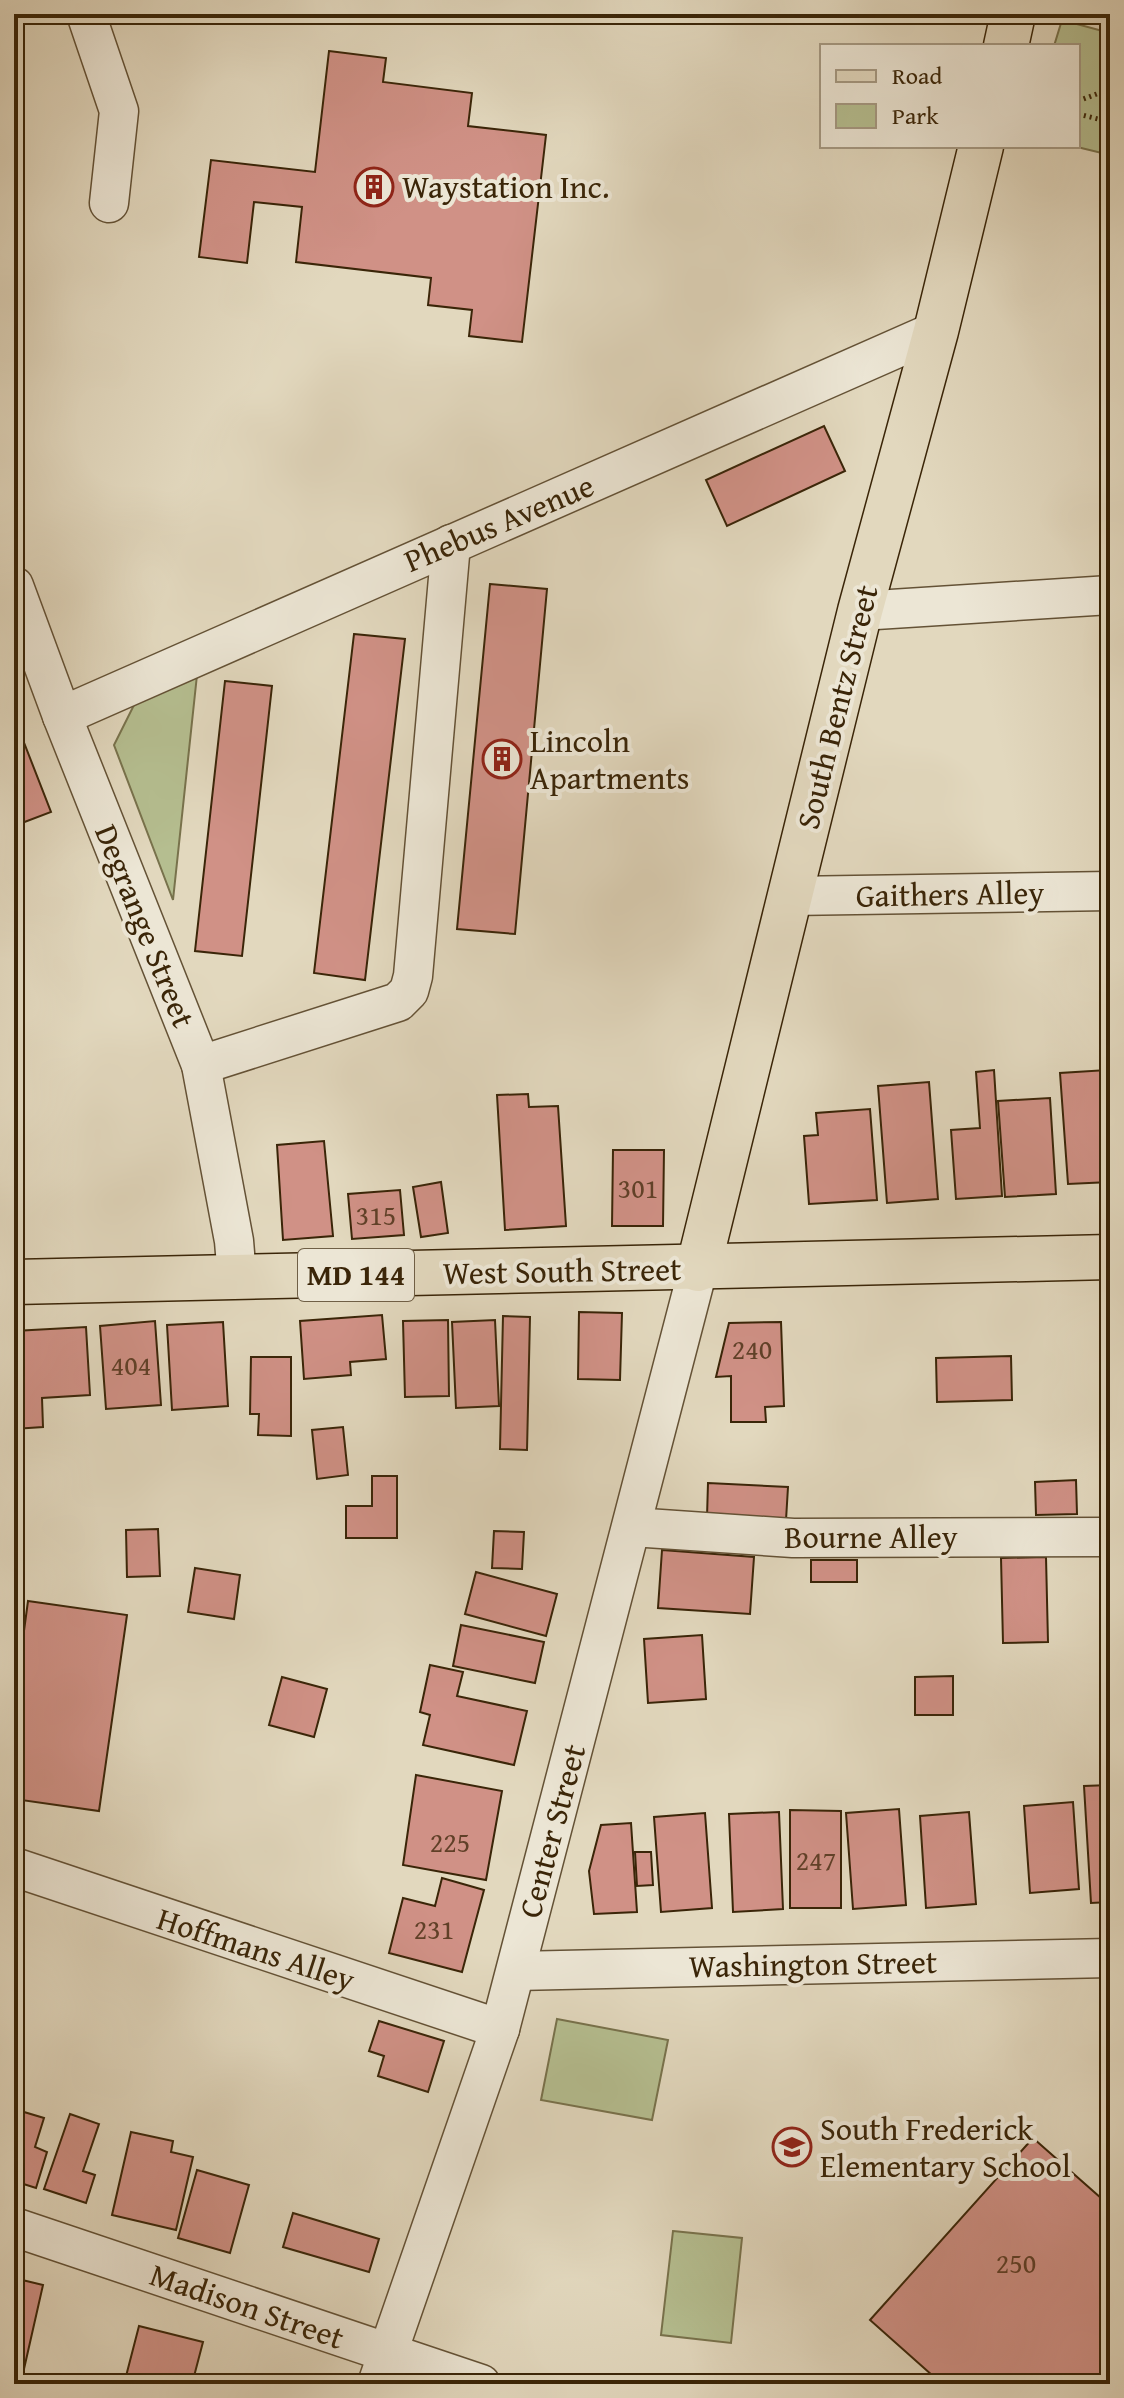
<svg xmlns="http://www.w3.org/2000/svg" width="1124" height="2398" font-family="'Gentium Book Plus',serif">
	<rect width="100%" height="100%" fill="#e2d8be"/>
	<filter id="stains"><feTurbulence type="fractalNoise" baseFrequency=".0025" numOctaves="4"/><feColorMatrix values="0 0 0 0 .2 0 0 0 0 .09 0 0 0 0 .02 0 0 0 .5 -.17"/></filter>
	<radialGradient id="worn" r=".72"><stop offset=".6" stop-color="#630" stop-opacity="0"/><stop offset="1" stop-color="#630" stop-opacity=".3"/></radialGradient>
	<!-- green -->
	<g fill="#b5be90" stroke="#78724c" stroke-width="2">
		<path d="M1062 20 1110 33V155L1073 146H1078V46H1054Z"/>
		<path d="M197 675 173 900 114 745 137 699Z"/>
		<path d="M557 2019 668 2040 652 2120 541 2100Z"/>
		<path d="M673 2231 742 2238 731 2343 661 2335Z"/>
	</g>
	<!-- building -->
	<g fill="#d09186" stroke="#3a2508" stroke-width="2">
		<path d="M329 51 386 58 383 82 472 93 468 126 546 135 522 342 469 336 472 310 428 305 431 278 296 262 302 207 254 202 247 263 199 257 211 160 315 172Z"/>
		<path d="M824 426 845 471 727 526 706 480Z"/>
		<path d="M490 584 547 589 515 934 457 929Z"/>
		<path d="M354 634 405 639 365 980 314 973Z"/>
		<path d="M225 681 272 686 242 956 195 951Z"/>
		<path d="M16 722 51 812 14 826V723Z"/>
		<path d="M994 1070 1002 1196 956 1199 951 1130 980 1128 976 1072Z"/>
		<path d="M1107 1070 1110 1182 1068 1184 1060 1073Z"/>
		<path d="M929 1082 938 1199 887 1203 878 1086Z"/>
		<path d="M528 1094 529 1107 558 1106 566 1226 505 1230 497 1095Z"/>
		<path d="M1050 1098 1056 1194 1005 1197 998 1101Z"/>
		<path d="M870 1109 877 1200 809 1204 804 1136 818 1135 816 1113Z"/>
		<path d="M324 1141 333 1236 283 1240 277 1145Z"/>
		<path d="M613 1150H664L663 1226H612Z"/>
		<path d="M441 1182 448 1233 421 1237 413 1187Z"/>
		<path d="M400 1190 404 1235 352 1239 348 1194Z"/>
		<path d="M1106 1303H1110V1368Z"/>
		<path d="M579 1312 622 1313 620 1380 578 1379Z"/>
		<path d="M382 1315 386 1359 350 1362 351 1375 304 1379 300 1321Z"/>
		<path d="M503 1316 530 1317 527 1450 500 1449Z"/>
		<path d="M448 1320 449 1396 405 1397 403 1321Z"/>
		<path d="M495 1320 499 1406 456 1408 452 1322Z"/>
		<path d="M155 1321 161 1405 106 1409 100 1326Z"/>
		<path d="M223 1322 228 1406 172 1410 167 1325Z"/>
		<path d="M781 1322 784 1406 765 1407 766 1422H731V1376L716 1377 729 1323Z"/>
		<path d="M86 1327 90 1395 42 1398 43 1427 14 1429V1331Z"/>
		<path d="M1011 1356 1012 1400 937 1402 936 1358Z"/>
		<path d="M251 1357H291V1436L258 1435 259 1414H250Z"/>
		<path d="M343 1427 348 1475 317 1479 312 1430Z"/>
		<path d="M372 1476H397V1538H346V1506H372Z"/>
		<path d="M1076 1480 1077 1514 1036 1515 1035 1482Z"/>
		<path d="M708 1483 788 1487 786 1520 707 1517Z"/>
		<path d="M158 1529 160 1576 127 1577 126 1530Z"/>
		<path d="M494 1531 524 1532 522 1569 492 1568Z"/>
		<path d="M662 1550 754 1557 750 1614 658 1608Z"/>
		<path d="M1046 1557 1048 1642 1003 1643 1001 1558Z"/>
		<rect x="811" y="1560" width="46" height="22"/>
		<path d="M195 1568 240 1575 234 1619 188 1612Z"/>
		<path d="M476 1572 557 1594 546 1636 465 1614Z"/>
		<path d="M28 1601 127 1615 99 1811 14 1799V1705Z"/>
		<path d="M461 1625 544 1642 535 1683 453 1666Z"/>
		<path d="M702 1635 706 1699 648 1703 644 1639Z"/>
		<path d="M430 1665 463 1672 457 1696 527 1711 514 1765 423 1745 430 1715 420 1712Z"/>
		<path d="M953 1676V1715H915V1677Z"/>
		<path d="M282 1677 327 1689 314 1737 269 1725Z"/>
		<path d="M416 1775 502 1791 486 1880 403 1865Z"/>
		<path d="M1110 1785V1902L1091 1903 1084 1786Z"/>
		<path d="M1073 1802 1079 1889 1030 1893 1024 1806Z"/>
		<path d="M899 1809 906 1905 853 1909 846 1813Z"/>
		<path d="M790 1810 841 1811V1908H790Z"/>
		<path d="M779 1812 783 1909 733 1912 729 1814Z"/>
		<path d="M969 1812 976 1904 926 1908 920 1816Z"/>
		<path d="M705 1813 712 1908 661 1912 654 1817Z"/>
		<path d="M631 1823 637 1912 594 1914 589 1871 601 1825Z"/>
		<path d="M635 1852H651L653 1885 637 1886Z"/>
		<path d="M442 1878 484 1890 462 1972 389 1953 403 1898 435 1906Z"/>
		<path d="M379 2021 444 2041 428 2092 378 2076 384 2056 369 2051Z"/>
		<path d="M14 2109 44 2118 35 2147 47 2152 36 2188 14 2181Z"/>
		<path d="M70 2114 99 2124 83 2171 95 2175 86 2203 44 2189Z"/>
		<path d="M131 2132 173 2141 171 2152 193 2157 176 2230 112 2215Z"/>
		<path d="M1033 2138 1110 2206V2382L942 2384 870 2320Z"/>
		<path d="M197 2170 249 2185 230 2253 178 2238Z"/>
		<path d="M293 2213 379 2239 369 2272 283 2247Z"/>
		<path d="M14 2278 43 2285 24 2369 14 2366Z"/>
		<path d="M139 2326 203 2342 192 2384H124Z"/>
	</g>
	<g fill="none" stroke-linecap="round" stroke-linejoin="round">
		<!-- minor casing -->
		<g stroke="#645236" stroke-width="41">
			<g id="minor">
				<path d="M86 14 119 111 109 203"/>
				<path d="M14 586 62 716 201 1065 234 1241 237 1277"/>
				<path d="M860 611 1110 595"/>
				<path d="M62 716 936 331"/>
				<path d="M790 896 1110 891"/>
				<path d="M201 1065 398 1002 409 991 413 976 451 544"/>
				<path d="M632 1527 793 1538 1110 1537"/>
				<path d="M14 1867 500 2029"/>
				<path d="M516 1971 1110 1958"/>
				<path d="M14 2227 481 2384"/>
				<path d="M377 2384 500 2029 698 1269"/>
			</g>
		</g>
		<!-- major casing -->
		<g stroke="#3a2508" stroke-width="47">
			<g id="major">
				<path d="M1006 46 1013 14"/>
				<path d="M698 1269 860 611 936 331 981 146"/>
				<path d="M14 1282 1110 1257"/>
			</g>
		</g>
		<!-- path -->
		<g stroke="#3a2508" stroke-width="5" stroke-dasharray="2 4" stroke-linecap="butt">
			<path d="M1078 101 1110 89"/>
			<path d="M1078 114 1110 122"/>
		</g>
		<!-- minor -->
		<use href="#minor" stroke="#ece6d5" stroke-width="38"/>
		<!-- major -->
		<use href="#major" stroke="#e2d8be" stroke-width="44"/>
	</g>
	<!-- icons -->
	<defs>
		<g id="building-ring" transform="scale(2)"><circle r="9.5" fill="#ece6d5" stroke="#8f2418" stroke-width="1.5"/><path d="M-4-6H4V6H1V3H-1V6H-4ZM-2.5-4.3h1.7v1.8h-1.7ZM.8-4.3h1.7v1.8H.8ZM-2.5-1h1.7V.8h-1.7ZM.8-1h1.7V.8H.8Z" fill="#8f2418"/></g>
		<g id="school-ring" transform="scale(2)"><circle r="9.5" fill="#ece6d5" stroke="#8f2418" stroke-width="1.5"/><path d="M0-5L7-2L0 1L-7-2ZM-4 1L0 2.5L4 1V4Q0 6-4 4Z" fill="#8f2418"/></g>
	</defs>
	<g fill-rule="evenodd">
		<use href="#building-ring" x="374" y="187"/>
		<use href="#building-ring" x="502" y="759"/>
		<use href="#school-ring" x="792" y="2147"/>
	</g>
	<g text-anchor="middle" stroke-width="8" stroke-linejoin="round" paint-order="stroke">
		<!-- number labels -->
		<g font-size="28" fill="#604028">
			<text x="638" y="1198">301</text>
			<text x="376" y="1225">315</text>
			<text x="752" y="1359">240</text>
			<text x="131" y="1375">404</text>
			<text x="450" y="1852">225</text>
			<text x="816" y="1870">247</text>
			<text x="434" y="1939">231</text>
			<text x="1016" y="2273">250</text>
		</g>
		<!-- shield labels -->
		<rect fill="#ece6d5" stroke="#6f5f46" stroke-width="2" x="298" y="1249" width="116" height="52" rx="6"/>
		<g font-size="30" font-weight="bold" fill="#3a2508">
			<text x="356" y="1285">MD 144</text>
		</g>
		<!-- poi labels -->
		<g font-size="32" fill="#3a2508" stroke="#ece6d5" text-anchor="start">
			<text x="402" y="198">Waystation Inc.</text>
			<text x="530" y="752">Lincoln<tspan x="530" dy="37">Apartments</tspan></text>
			<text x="820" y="2140">South Frederick<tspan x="820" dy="37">Elementary School</tspan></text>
		</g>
		<!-- street labels -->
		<g font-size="32" fill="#3a2508" stroke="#ece6d5">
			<text transform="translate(499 523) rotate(-23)" y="11">Phebus Avenue</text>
			<text transform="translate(837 707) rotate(-76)" y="11">South Bentz Street</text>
			<text transform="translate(950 894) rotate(-1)" y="11">Gaithers Alley</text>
			<text transform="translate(145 926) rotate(68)" y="11">Degrange Street</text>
			<text transform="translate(562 1271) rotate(-1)" y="11">West South Street</text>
			<text x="871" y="1548">Bourne Alley</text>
			<text transform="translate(552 1831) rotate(-75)" y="11">Center Street</text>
			<text transform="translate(256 1949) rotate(18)" y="11">Hoffmans Alley</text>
			<text transform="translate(813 1964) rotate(-1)" y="11">Washington Street</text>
			<text transform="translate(247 2306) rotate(19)" y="11">Madison Street</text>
		</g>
	</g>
	<!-- margin -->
	<rect width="1124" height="2398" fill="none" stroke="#e2d8be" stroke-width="48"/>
	<rect x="16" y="16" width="1092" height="2366" fill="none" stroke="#3a2508" stroke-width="4"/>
	<rect x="24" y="24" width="1076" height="2350" fill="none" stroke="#3a2508" stroke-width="2"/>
	<!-- legend -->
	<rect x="820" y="44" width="260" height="104" fill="#ece6d5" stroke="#a59983" stroke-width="2"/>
	<rect x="836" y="70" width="40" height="12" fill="#e2d8be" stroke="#a59983" stroke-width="2"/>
	<text x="892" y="84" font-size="24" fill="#3a2508">Road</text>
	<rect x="836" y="104" width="40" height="24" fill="#b5be90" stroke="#a59983" stroke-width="2"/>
	<text x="892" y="124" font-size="24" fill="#3a2508">Park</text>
	<rect width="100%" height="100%" filter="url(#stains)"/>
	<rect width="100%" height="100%" fill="url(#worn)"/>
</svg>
